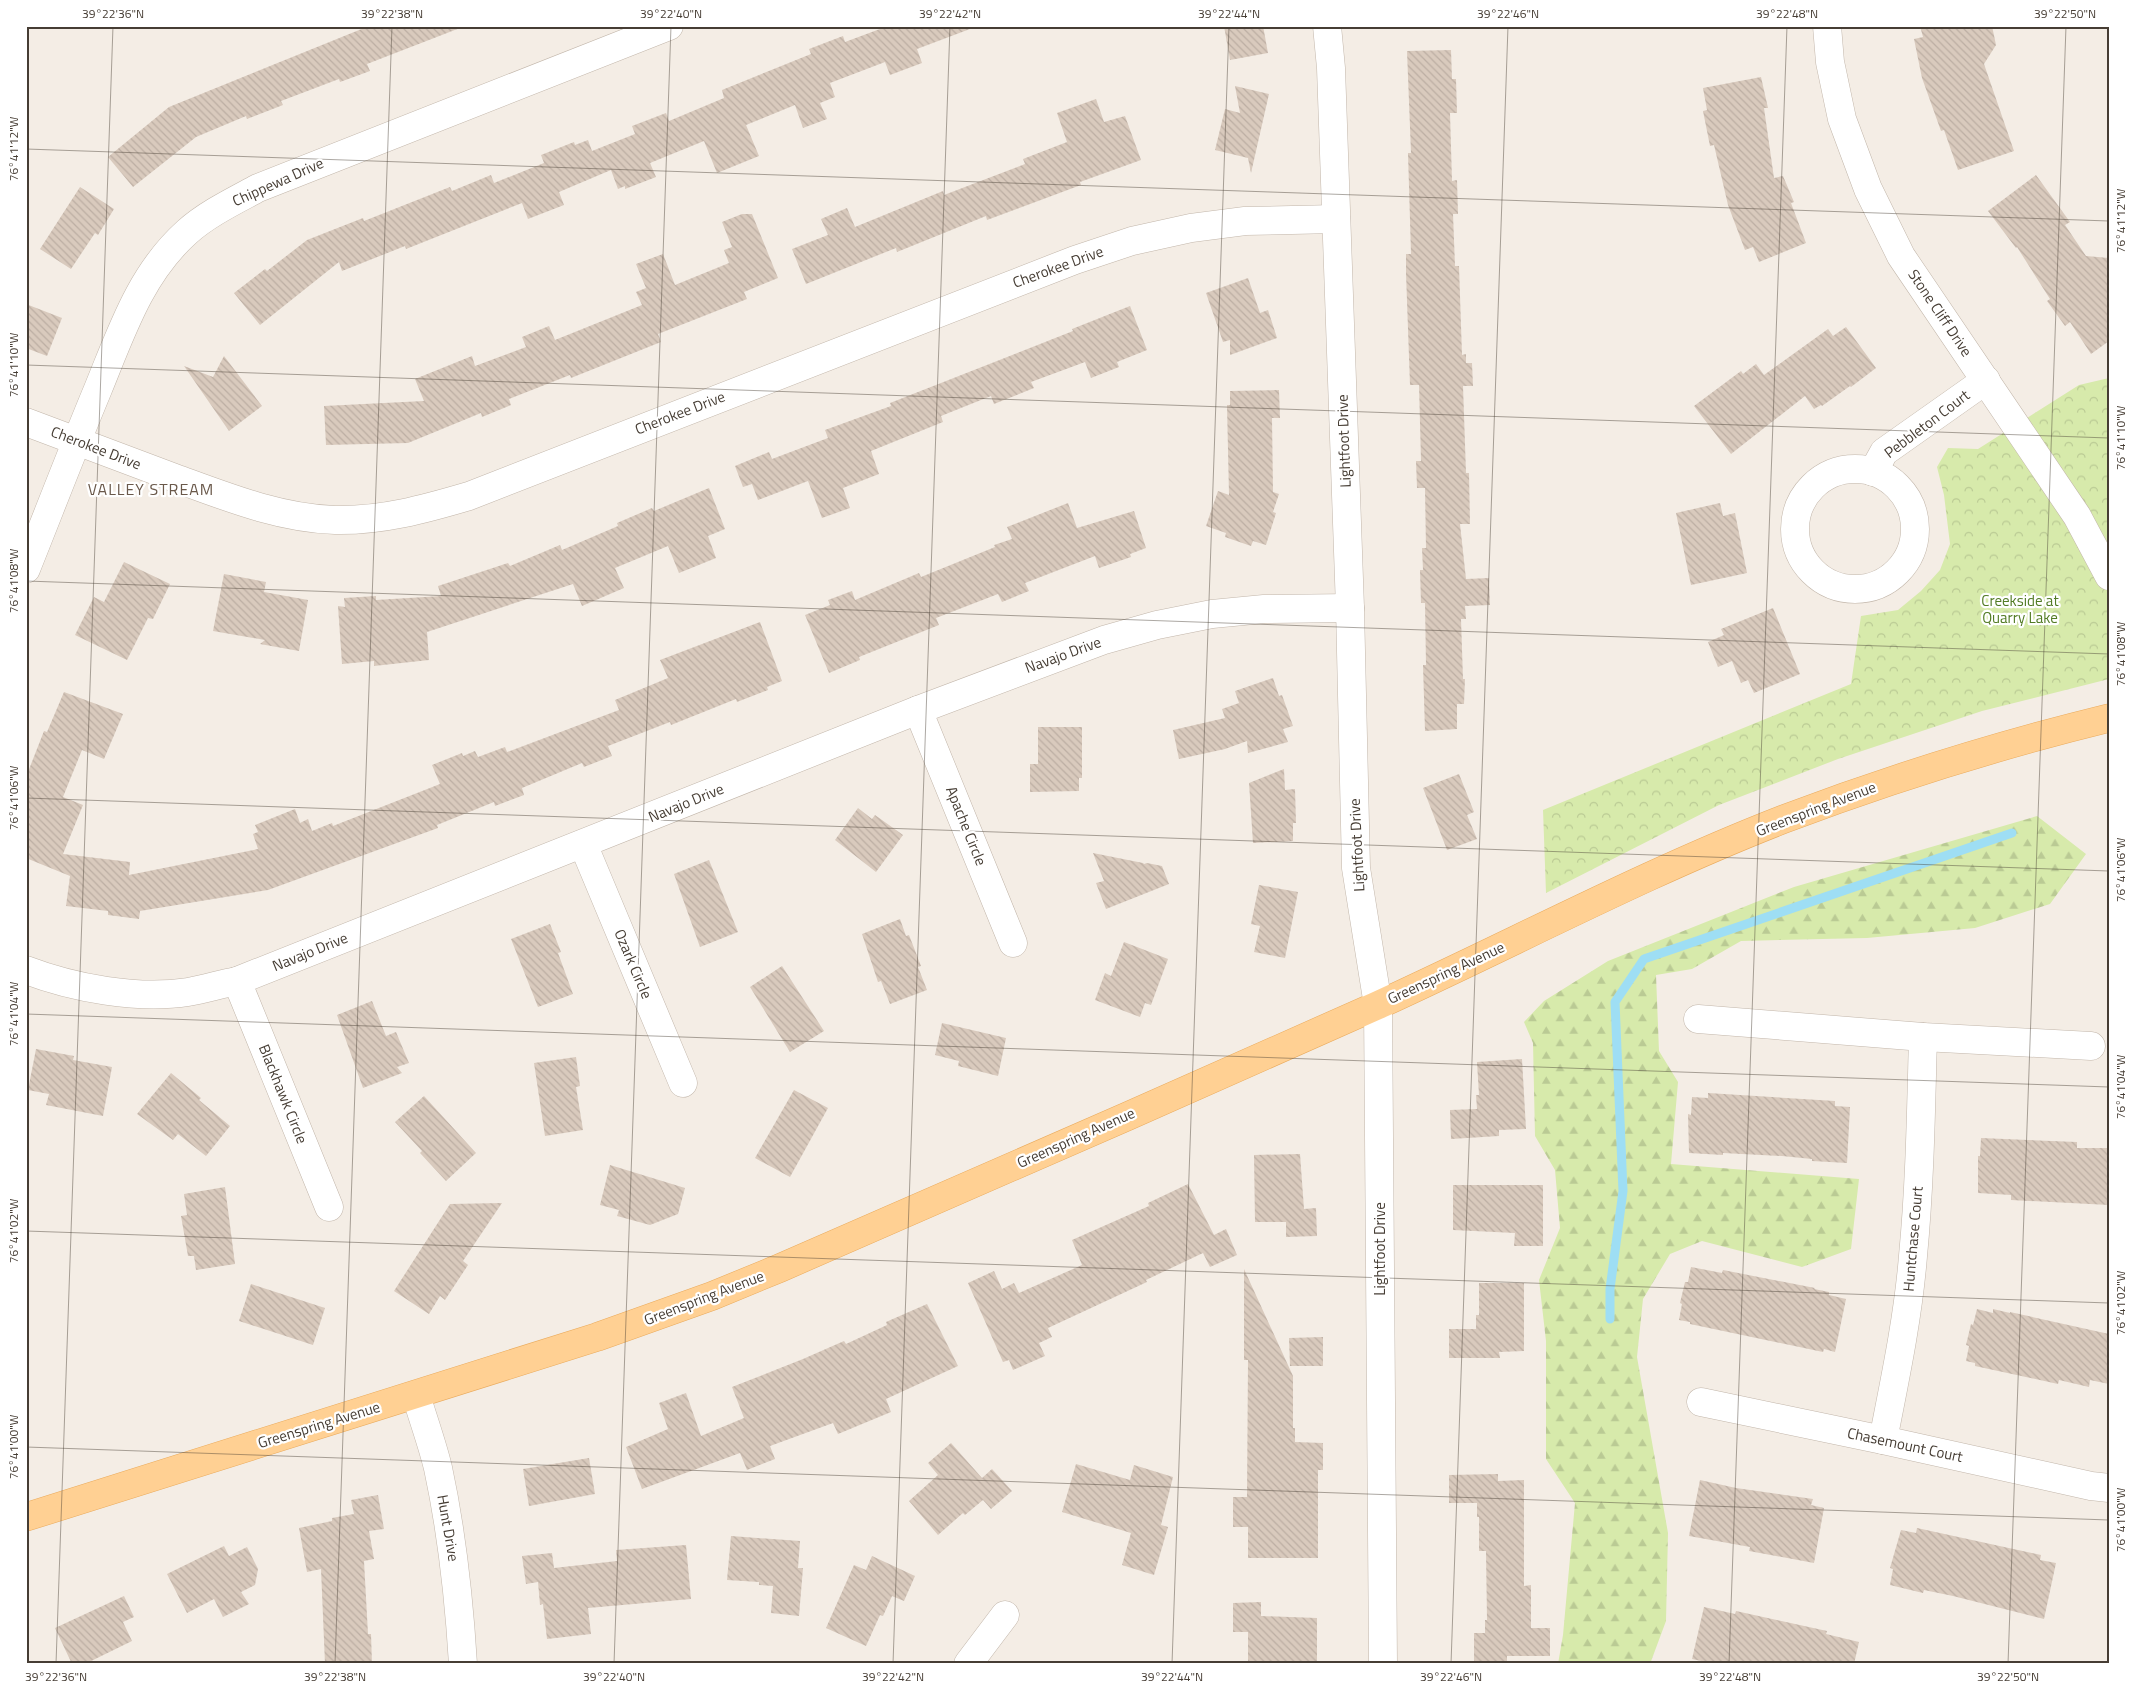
<svg xmlns="http://www.w3.org/2000/svg" width="2135" height="1690" font-family="'Titillium Web',sans-serif">
	<defs>
		<pattern id="forest-firs" width="22" height="20" patternUnits="userSpaceOnUse" patternTransform="scale(1.25)"><rect width="22" height="20" fill="#d7eaab"/><path d="M5 1l3.5 6h-7zM16 11l3.5 6h-7z" fill="#baca94"/></pattern>
		<pattern id="park-crowns" width="20" height="18" patternUnits="userSpaceOnUse" patternTransform="scale(1.25)"><rect width="20" height="18" fill="#d7eaab"/><path d="M2 6a3 3 0 1 1 6 0M12 15a3 3 0 1 1 6 0" fill="none" stroke="#baca94"/></pattern>
		<pattern id="building-back-hatch" width="6" height="6" patternUnits="userSpaceOnUse" patternTransform="scale(1.25)"><rect width="6" height="6" fill="#d9cabd"/><path d="M-1 5l2 2M0 0l6 6M5-1l2 2" fill="none" stroke="#bcaea3"/></pattern>
	</defs>
	<rect width="100%" height="100%" fill="#f4ede5"/>
	<!-- forest -->
	<path fill="url(#forest-firs)" d="M2037 816 2086 854 2050 904 1975 928 1867 938 1741 941 1692 969 1656 975 1659 1051 1678 1082 1671 1164 1859 1179 1851 1249 1802 1267 1702 1241 1670 1254 1643 1299 1637 1357 1668 1533 1666 1621 1650 1664H1558L1563 1635 1575 1503 1546 1459V1341L1539 1280 1560 1228 1555 1170 1535 1136 1533 1043 1524 1022 1544 1001 1608 961 1794 887Z"/>
	<!-- park -->
	<path fill="url(#park-crowns)" d="M2109 378V679L1982 711 1838 759 1719 805 1546 893 1543 810 1851 684 1861 616 1898 610 1921 591 1940 570 1950 544 1944 495 1937 467 1948 448 1978 449 2079 385Z"/>
	<g fill="none" stroke-linecap="round" stroke-linejoin="round">
		<!-- stream -->
		<path stroke="#9edef4" stroke-width="9" d="M1610 1319V1289L1623 1191 1615 1002 1644 959 2012 833"/>
	</g>
	<!-- building -->
	<g fill="url(#building-back-hatch)">
		<path d="M369 26 460 28 367 64 370 71 340 82 339 79 281 101 283 105 247 119 246 116 196 137 133 187 108 157 169 107Z"/>
		<path d="M888 26H970V29L917 49 922 63 890 75 885 62 830 83 835 97 820 103 827 119 803 128 795 105 746 125 759 156 717 173 704 141 650 163 656 177 625 189V186L618 189 611 170 559 192 564 205 528 219 522 203 406 249 405 246 342 271 339 262 260 325 234 293 265 269 267 271 307 240 363 218 364 221 450 187 452 191 491 175 494 183 544 163 541 155 574 142 575 145 588 140 592 151 635 134 632 126 666 113 669 121 724 98 722 90 811 54 809 49 843 36 845 42Z"/>
		<path d="M1224 26H1263L1268 53 1230 60Z"/>
		<path d="M1920 26H1992L1996 45 1984 64 2014 151 1958 170 1944 130 1941 131 1922 78 1914 39 1923 37Z"/>
		<path d="M1451 50 1452 79H1456L1457 113H1450L1452 181 1457 180 1458 214H1453L1455 266H1459L1462 355 1466 354V363H1472L1473 386H1463L1466 473H1469L1470 524H1460L1466 579 1489 578 1490 605 1465 606 1466 619H1461L1463 679H1465L1464 704H1457V729L1425 731 1423 665H1426L1425 603H1421L1420 570H1423L1422 548H1426L1425 488H1417L1416 461H1421L1419 385H1410L1406 273V254H1411L1408 153H1411L1407 51Z"/>
		<path d="M1761 77 1768 108H1764L1774 178 1783 176 1794 202 1791 203 1806 243 1759 262 1753 247 1745 250 1728 205 1714 145 1710 146 1703 111 1707 110 1703 88Z"/>
		<path d="M1235 86 1269 94 1251 173 1248 158 1215 150 1225 109 1240 113Z"/>
		<path d="M1096 99 1104 122 1125 116 1141 160 1080 182 1081 185 987 220 986 216 897 252 896 248 806 284 792 249 828 235 821 219 847 208 855 227 943 191 944 195 1025 164 1023 159 1067 142 1057 113Z"/>
		<path d="M2036 175 2070 222 2065 225 2086 256 2109 258V341L2091 354 2070 322 2065 326 2047 301 2050 299 2017 247 2016 248 1988 211Z"/>
		<path d="M80 187 114 209 98 235 95 233 71 269 40 249Z"/>
		<path d="M742 214H752L778 278 744 292 747 299 658 334 661 342 571 378 570 375 509 399 511 405 482 417 481 413 408 443 326 445 324 406 424 401 415 379 472 356 475 366 526 347 522 337 549 326 555 340 642 305 636 292 646 288 636 264 663 254 675 285 729 263 724 250 732 247 722 222Z"/>
		<path d="M1248 278 1260 313 1268 310 1277 338 1230 355V340L1223 342 1206 293Z"/>
		<path d="M26 304 62 318 47 356 26 348Z"/>
		<path d="M1130 306 1147 350 1117 362 1119 367 1091 378 1085 362 1031 382 1034 388 994 404 991 396 941 416 943 422 871 451 879 474 843 488 850 508 822 518 808 481 758 500 752 484 743 487 735 466 769 452 772 459 828 438 825 430 891 406 890 403 1073 331 1072 329Z"/>
		<path d="M1846 327 1876 368 1851 387 1850 386 1822 406 1821 405 1814 409 1805 396 1731 454 1694 406 1741 371 1743 374 1756 364 1764 375 1828 329 1833 336Z"/>
		<path d="M224 356 262 406 229 431 184 366 213 377Z"/>
		<path d="M1279 390 1280 418H1272L1273 492 1279 494 1273 512 1276 513 1266 545 1253 541 1251 546 1225 537 1226 533 1206 526 1218 491 1229 495 1227 405H1230V391Z"/>
		<path d="M709 488 725 529 708 536 716 558 679 573 668 546 615 568 624 588 582 606 573 584 427 632 429 660 374 666V661L342 664 338 606 345 607 344 598 376 596V600L441 596 438 586 508 563 510 566 560 545 562 550 618 526 617 523 652 508 654 511Z"/>
		<path d="M1068 503 1077 528 1134 511 1146 548 1130 554 1131 557 1099 568 1095 556 1025 583 1029 591 1002 602 998 594 936 618 939 625 859 657 860 660 829 673 805 615 830 605 828 600 852 591 855 600 919 573 921 577 995 547 994 545 1012 539 1007 527Z"/>
		<path d="M1720 503 1723 516 1735 513 1747 573 1691 585 1676 513Z"/>
		<path d="M124 562 170 584 153 619 148 618 127 660 75 635 94 597 104 602Z"/>
		<path d="M224 574 266 582 264 592 308 600 299 651 260 644 265 640 213 631Z"/>
		<path d="M1773 608 1800 674 1754 693 1748 680 1741 683 1732 661 1718 667 1708 642 1724 635 1721 629Z"/>
		<path d="M760 622 782 681 767 687 768 690 737 702 736 699 671 725 670 722 608 746 612 756 584 767 582 763 522 788 524 795 495 806 494 802 437 825 438 828 268 890 140 911 139 919 108 915V911L66 906 70 876 26 858V777L44 731 47 732 64 692 123 714 104 759 82 750 63 797 83 805 63 854 130 862 129 875 258 849 253 834 258 832 255 825 295 809 300 823 308 819 312 831 332 823 333 826 440 784 432 765 462 753 463 756 475 751 478 757 505 747 507 752 619 710 615 700 668 678 660 660Z"/>
		<path d="M1273 678 1279 696 1282 695 1293 726 1283 729 1288 742 1248 753 1247 741 1225 749 1179 759 1173 730 1225 718 1222 709 1239 703 1235 691Z"/>
		<path d="M1038 727H1082V778H1079V791L1030 792V764H1038Z"/>
		<path d="M1284 769 1285 790 1295 789 1296 823H1293V841L1253 843 1249 783Z"/>
		<path d="M1459 774 1474 812 1467 815 1477 839 1447 850 1423 788Z"/>
		<path d="M858 808 872 819 875 815 903 835 876 872 835 840Z"/>
		<path d="M1093 853 1143 863 1144 864 1147 863 1162 866 1169 884 1106 909 1096 883 1104 881Z"/>
		<path d="M709 860 738 932 700 947 674 874Z"/>
		<path d="M1259 885 1298 892 1285 958 1254 952 1260 926 1251 924Z"/>
		<path d="M900 919 906 936 909 935 921 966 918 967 927 990 890 1004 881 981 878 982 862 934Z"/>
		<path d="M550 924 561 952 558 953 573 994 538 1007 511 939Z"/>
		<path d="M1124 942 1168 959 1151 1005 1145 1003 1140 1017 1095 1000 1105 973 1111 976Z"/>
		<path d="M782 966 824 1031 790 1052 750 987Z"/>
		<path d="M372 1001 386 1036 396 1032 409 1063 397 1067 402 1073 363 1088 337 1015Z"/>
		<path d="M942 1023 1006 1038 998 1076 958 1066 959 1061 935 1055Z"/>
		<path d="M36 1049 74 1056 73 1060 112 1067 103 1116 46 1105 49 1094 28 1090Z"/>
		<path d="M576 1057 580 1086 576 1087 583 1130 545 1136 534 1063Z"/>
		<path d="M1522 1059 1526 1129 1499 1130V1136L1451 1139 1450 1110 1477 1109 1476 1095H1479L1477 1062Z"/>
		<path d="M171 1073 201 1098 199 1100 230 1126 206 1156 178 1134 173 1140 137 1114Z"/>
		<path d="M794 1090 828 1108 790 1177 755 1158Z"/>
		<path d="M1708 1093 1835 1101V1106L1850 1107 1847 1163 1812 1161V1159L1782 1156 1723 1153V1155L1689 1153 1688 1114 1691 1115 1692 1097 1708 1098Z"/>
		<path d="M424 1096 476 1153 446 1181 420 1153 422 1151 395 1122Z"/>
		<path d="M1981 1138 2077 1142V1148H2108L2109 1205 2011 1200V1195L1978 1193V1156H1980Z"/>
		<path d="M1300 1154 1304 1209 1316 1208 1317 1236 1286 1237V1222H1255L1254 1155Z"/>
		<path d="M610 1165 685 1188 678 1214 650 1225 617 1216 619 1210 600 1205Z"/>
		<path d="M1188 1184 1214 1235 1226 1229 1237 1255 1210 1267 1203 1253 1146 1280 1147 1282 1048 1328 1052 1337 1039 1343 1045 1356 1013 1370 1009 1360 1003 1362 968 1283 994 1271 1002 1289 1014 1283 1019 1293 1082 1265 1072 1240 1149 1206 1148 1203Z"/>
		<path d="M1453 1185H1543V1246H1514L1515 1233 1453 1230Z"/>
		<path d="M225 1187 235 1264 196 1270 194 1256H188L181 1216 187 1215 184 1194Z"/>
		<path d="M502 1203 463 1261 468 1265 445 1300 440 1296 429 1314 394 1291 450 1204Z"/>
		<path d="M1691 1267 1722 1273 1723 1270 1815 1288 1814 1289 1829 1292V1295L1846 1299 1835 1352 1824 1349 1823 1352 1690 1324V1322L1679 1320 1682 1304 1680 1303 1685 1282H1688Z"/>
		<path d="M1244 1269 1293 1376V1428H1295V1442L1323 1443V1470H1318V1558H1248V1527H1233V1497H1247L1248 1360H1244Z"/>
		<path d="M1479 1283H1524V1351L1499 1352 1500 1358H1449V1329H1476V1315H1479Z"/>
		<path d="M251 1284 325 1308 313 1345 239 1321Z"/>
		<path d="M927 1304 958 1366 886 1399 891 1412 838 1434 833 1423 770 1446 775 1459 747 1470 740 1453 642 1489 626 1447 668 1429 659 1403 686 1393 701 1436 744 1418 732 1387 803 1359 844 1341 846 1344 887 1325 886 1322Z"/>
		<path d="M1977 1309 1993 1313V1309L2010 1313V1312L2109 1334V1384L2090 1380 2089 1387 2059 1380 2058 1384 1975 1366V1363L1966 1361 1969 1346 1966 1345 1971 1324 1973 1325Z"/>
		<path d="M1323 1337V1366H1290L1289 1338Z"/>
		<path d="M951 1443 982 1478 992 1469 1012 1491 991 1509 983 1500 965 1515 963 1513 938 1535 909 1501 938 1475 928 1463Z"/>
		<path d="M589 1458 595 1494 529 1506 523 1469Z"/>
		<path d="M1076 1464 1130 1480 1134 1465 1173 1477 1161 1525 1168 1527 1154 1575 1122 1565 1131 1533 1062 1512Z"/>
		<path d="M1498 1474V1481L1524 1480V1586L1531 1585V1628H1550V1656H1507V1661H1474V1633H1485V1620H1487L1486 1551H1479V1517H1477V1503H1449V1475Z"/>
		<path d="M1700 1480 1736 1488 1813 1499 1811 1505 1824 1508 1814 1563 1749 1551 1750 1547 1689 1536Z"/>
		<path d="M378 1495 384 1529 369 1531 374 1559 364 1561 368 1634H371L372 1664H325L321 1569 307 1572 299 1528 332 1521V1518L354 1514 351 1500Z"/>
		<path d="M1917 1528 2041 1555 2040 1560 2056 1563 2044 1619 1953 1596 1924 1590 1923 1593 1890 1585 1893 1569 1890 1568 1901 1530 1916 1533Z"/>
		<path d="M731 1536 800 1541 798 1568H803L799 1616 771 1613 773 1586 759 1585V1582L727 1580Z"/>
		<path d="M686 1545 691 1599 588 1608 591 1634 547 1639 543 1604 540 1605 538 1582 526 1584 522 1556 552 1553 554 1568 617 1561 616 1550Z"/>
		<path d="M224 1546 229 1556 247 1547 258 1569 255 1585 241 1592 249 1604 223 1617 214 1599 187 1613 167 1574Z"/>
		<path d="M872 1556 915 1576 904 1601 892 1596 883 1616 880 1615 866 1646 826 1628 854 1565 866 1570Z"/>
		<path d="M124 1596 134 1617 123 1622 132 1641 85 1664H72L55 1628Z"/>
		<path d="M1261 1602V1616L1317 1618V1662H1248V1632H1233V1603Z"/>
		<path d="M1704 1607 1735 1614 1736 1611 1827 1631 1826 1634 1859 1642 1854 1664H1715L1692 1659Z"/>
	</g>
	<g fill="none" stroke-linecap="round" stroke-linejoin="round">
		<!-- minor casing -->
		<g stroke="#c2b6aa" stroke-width="29">
			<g id="minor">
				<path d="M1327 26 1331 68 1350 608 1356 868 1378 1005 1383 1664"/>
				<path d="M1827 26 1830 62 1842 119 1868 189 1901 256 2077 516 2109 576"/>
				<path d="M26 422C76 441 125 459 175 478 227 497 279 518 335 520 382 521 425 509 469 496L1075 260 1132 241 1191 228 1245 221 1336 219"/>
				<circle cx="1855" cy="529" r="60"/>
				<path d="M1873 472 1884 452 1986 380"/>
				<path d="M26 569C50 509 73 449 98 389 121 333 140 274 187 232 207 214 234 201 258 188L669 26"/>
				<path d="M918 710 1013 943"/>
				<path d="M583 844 683 1083"/>
				<path d="M26 970C73 988 138 1000 188 992 205 989 221 984 237 981L918 710 1104 640 1157 625 1212 614 1264 609 1350 608"/>
				<path d="M237 981 329 1207"/>
				<path d="M1698 1019 1923 1037 2091 1046"/>
				<path d="M416 1395C423 1419 432 1443 438 1468 452 1533 459 1598 463 1664"/>
				<path d="M1701 1402 1883 1440 2091 1486 2109 1488"/>
				<path d="M1883 1440C1895 1379 1908 1318 1913 1256 1920 1183 1921 1110 1923 1037"/>
				<path d="M968 1664 1005 1615"/>
			</g>
		</g>
		<!-- major casing -->
		<g stroke="#eaab5d" stroke-width="29">
			<path id="major" d="M26 1517 597 1337 712 1296 780 1268C979 1181 1178 1095 1376 1006 1512 944 1645 873 1784 819 1890 779 1999 745 2109 718"/>
		</g>
		<!-- minor -->
		<use href="#minor" stroke="#fff" stroke-width="28"/>
		<!-- major -->
		<use href="#major" stroke="#ffd093" stroke-width="28"/>
	</g>
	<!-- ticks -->
	<path fill="none" stroke="#463d34" stroke-width="1" stroke-opacity="0.45" d="M26 149 2109 221M26 365 2109 438M26 581 2109 654M26 798 2109 871M26 1014 2109 1087M26 1231 2109 1303M26 1447 2109 1520M26 1663 34 1664M56 1664 113 26M335 1664 392 26M614 1664 671 26M893 1664 950 26M1172 1664 1229 26M1451 1664 1508 26M1729 1664 1787 26M2008 1664 2066 26"/>
	<g text-anchor="middle" stroke-width="4.5" stroke-linejoin="round" paint-order="stroke">
		<!-- street labels -->
		<g font-size="15" fill="#463d34" stroke="#fff">
			<text transform="translate(278 182) rotate(-24)" y="5">Chippewa Drive</text>
			<text transform="translate(1058 267) rotate(-20)" y="5">Cherokee Drive</text>
			<text transform="translate(1940 313) rotate(56)" y="5">Stone Cliff Drive</text>
			<text transform="translate(680 413) rotate(-21)" y="5">Cherokee Drive</text>
			<text transform="translate(1927 424) rotate(-37)" y="5">Pebbleton Court</text>
			<text transform="translate(1344 441) rotate(-92)" y="5">Lightfoot Drive</text>
			<text transform="translate(96 448) rotate(21)" y="5">Cherokee Drive</text>
			<text transform="translate(1063 655) rotate(-20)" y="5">Navajo Drive</text>
			<text transform="translate(686 803) rotate(-22)" y="5">Navajo Drive</text>
			<text transform="translate(1816 809) rotate(-21)" y="5">Greenspring Avenue</text>
			<text transform="translate(966 826) rotate(68)" y="5">Apache Circle</text>
			<text transform="translate(1357 845) rotate(-93)" y="5">Lightfoot Drive</text>
			<text transform="translate(310 952) rotate(-22)" y="5">Navajo Drive</text>
			<text transform="translate(633 964) rotate(67)" y="5">Ozark Circle</text>
			<text transform="translate(1446 973) rotate(-25)" y="5">Greenspring Avenue</text>
			<text transform="translate(283 1094) rotate(68)" y="5">Blackhawk Circle</text>
			<text transform="translate(1076 1138) rotate(-24)" y="5">Greenspring Avenue</text>
			<text transform="translate(1913 1239) rotate(-85)" y="5">Huntchase Court</text>
			<text transform="translate(1380 1249) rotate(-90)" y="5">Lightfoot Drive</text>
			<text transform="translate(704 1298) rotate(-21)" y="5">Greenspring Avenue</text>
			<text transform="translate(319 1425) rotate(-17)" y="5">Greenspring Avenue</text>
			<text transform="translate(1905 1445) rotate(12)" y="5">Chasemount Court</text>
			<text transform="translate(448 1528) rotate(80)" y="5">Hunt Drive</text>
		</g>
		<!-- park labels -->
		<g font-size="15" fill="#527b25" stroke="#fff">
			<text x="2020" y="606">Creekside at<tspan x="2020" dy="17">Quarry Lake</tspan></text>
		</g>
		<!-- neighbourhood labels -->
		<g font-size="16" letter-spacing="1" fill="#6a594b" stroke="#fff">
			<text x="151" y="495">VALLEY STREAM</text>
		</g>
	</g>
	<!-- border -->
	<rect width="2135" height="1690" fill="none" stroke="#ffffff" stroke-width="55"/>
	<rect x="28" y="28" width="2080" height="1634" fill="none" stroke="#463d34" stroke-width="2"/>
	<g font-size="12" text-anchor="middle" fill="#463d34">
		<text x="113" y="18">39°22'36"N</text>
		<text x="392" y="18">39°22'38"N</text>
		<text x="671" y="18">39°22'40"N</text>
		<text x="950" y="18">39°22'42"N</text>
		<text x="1229" y="18">39°22'44"N</text>
		<text x="1508" y="18">39°22'46"N</text>
		<text x="1787" y="18">39°22'48"N</text>
		<text x="2065" y="18">39°22'50"N</text>
		<text transform="translate(14 149) rotate(-90)" y="4">76°41'12"W</text>
		<text transform="translate(2121 221) rotate(-90)" y="4">76°41'12"W</text>
		<text transform="translate(14 365) rotate(-90)" y="4">76°41'10"W</text>
		<text transform="translate(2121 438) rotate(-90)" y="4">76°41'10"W</text>
		<text transform="translate(14 581) rotate(-90)" y="4">76°41'08"W</text>
		<text transform="translate(2121 654) rotate(-90)" y="4">76°41'08"W</text>
		<text transform="translate(14 798) rotate(-90)" y="4">76°41'06"W</text>
		<text transform="translate(2121 870) rotate(-90)" y="4">76°41'06"W</text>
		<text transform="translate(14 1014) rotate(-90)" y="4">76°41'04"W</text>
		<text transform="translate(2121 1087) rotate(-90)" y="4">76°41'04"W</text>
		<text transform="translate(14 1231) rotate(-90)" y="4">76°41'02"W</text>
		<text transform="translate(2121 1303) rotate(-90)" y="4">76°41'02"W</text>
		<text transform="translate(14 1447) rotate(-90)" y="4">76°41'00"W</text>
		<text transform="translate(2121 1520) rotate(-90)" y="4">76°41'00"W</text>
		<text x="56" y="1681">39°22'36"N</text>
		<text x="335" y="1681">39°22'38"N</text>
		<text x="614" y="1681">39°22'40"N</text>
		<text x="893" y="1681">39°22'42"N</text>
		<text x="1172" y="1681">39°22'44"N</text>
		<text x="1451" y="1681">39°22'46"N</text>
		<text x="1730" y="1681">39°22'48"N</text>
		<text x="2008" y="1681">39°22'50"N</text>
	</g>
</svg>
